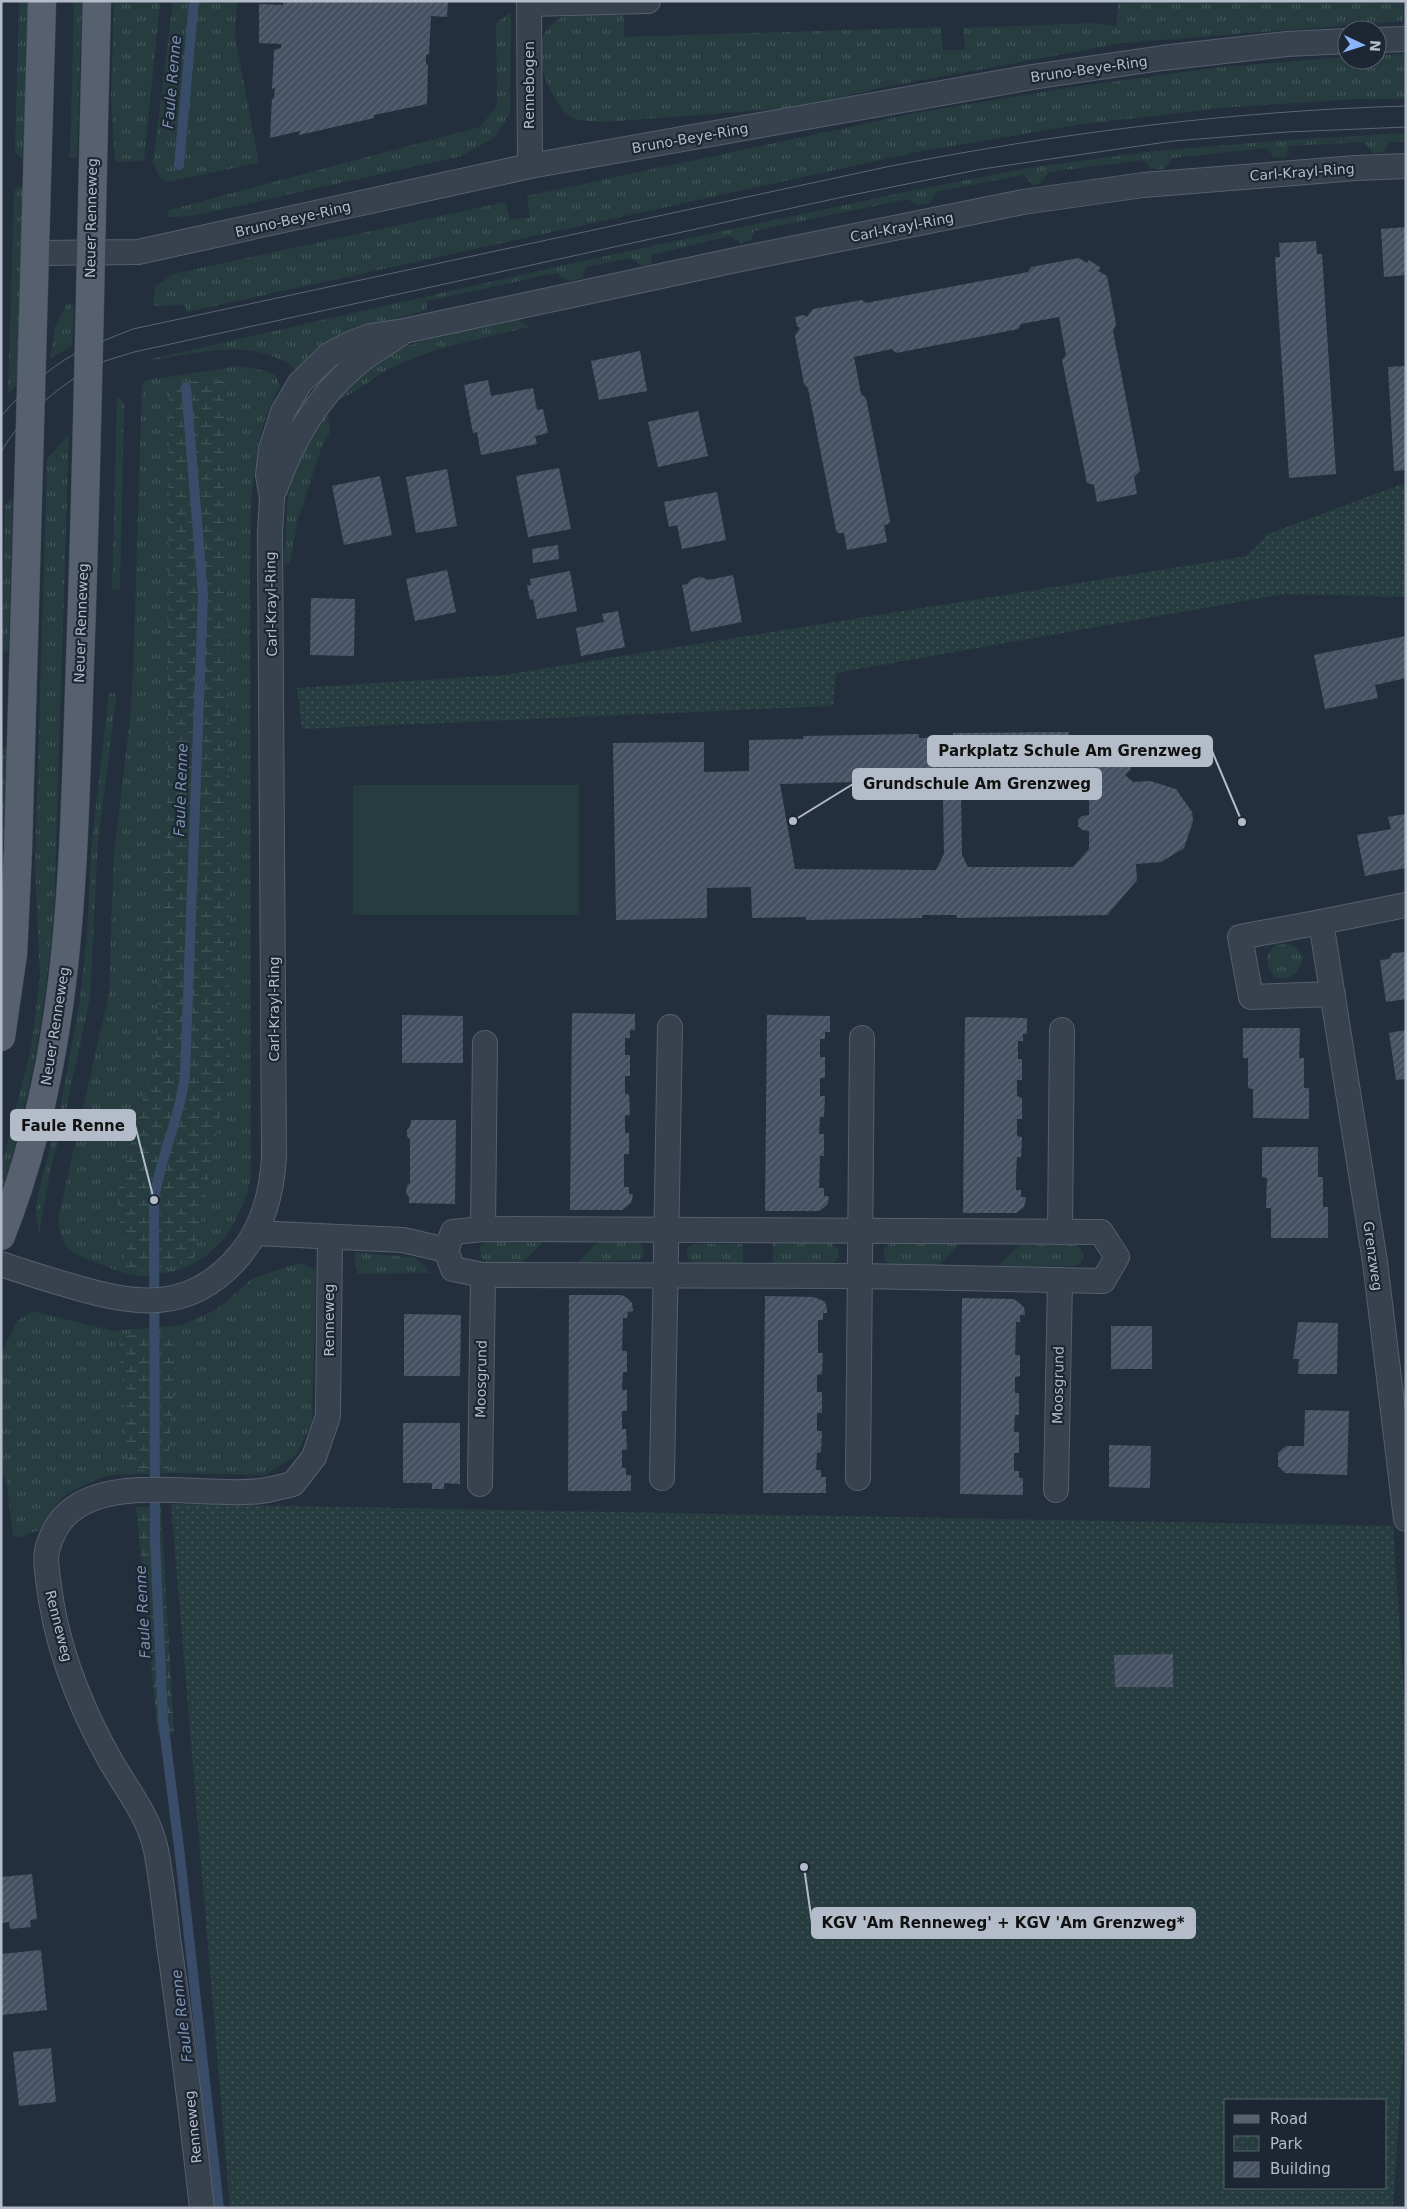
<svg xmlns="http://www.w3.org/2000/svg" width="1407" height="2209" font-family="'DejaVu Sans',sans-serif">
	<defs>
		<pattern id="grass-tufts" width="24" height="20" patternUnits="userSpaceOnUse" patternTransform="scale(1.25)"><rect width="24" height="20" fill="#263c3f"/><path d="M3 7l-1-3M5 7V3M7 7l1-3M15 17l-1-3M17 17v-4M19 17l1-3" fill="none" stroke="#435659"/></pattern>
		<pattern id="wetland-marsh" width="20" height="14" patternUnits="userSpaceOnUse" patternTransform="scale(1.25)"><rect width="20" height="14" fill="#263c3f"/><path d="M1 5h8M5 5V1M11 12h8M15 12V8" fill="none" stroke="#435659"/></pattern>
		<pattern id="park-dots" width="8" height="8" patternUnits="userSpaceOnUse" patternTransform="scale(1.25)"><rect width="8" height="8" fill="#263c3f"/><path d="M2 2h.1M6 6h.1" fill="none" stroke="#435659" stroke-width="1.8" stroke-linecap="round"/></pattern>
		<pattern id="building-hatch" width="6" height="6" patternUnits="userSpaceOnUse" patternTransform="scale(1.25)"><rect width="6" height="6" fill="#455162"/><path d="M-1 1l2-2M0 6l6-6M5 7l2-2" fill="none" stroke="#5d6877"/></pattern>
	</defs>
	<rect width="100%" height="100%" fill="#242f3e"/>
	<!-- grass -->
	<g fill="url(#grass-tufts)">
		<path d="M19 1H29L24 159 20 158 15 151Z"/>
		<path d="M74 1H82L77 158H70Z"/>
		<path d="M114 1H160L144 161 115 162 111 102Z"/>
		<path d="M173 1H237L235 37 259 163 166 182 159 176 153 163Z"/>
		<path d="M1160 1H1403V21L1123 43 890 86 792 108 605 122C596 121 583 122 575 119 555 110 539 70 540 49 541 34 552 20 567 15 578 11 610 14 624 14V37L941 27 943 50H965L963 28 1091 23 1116 26 1118 3Z"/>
		<path d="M511 12 510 113 494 138 461 156 193 216 167 217 169 210 480 127 497 106 496 23Z"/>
		<path d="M1406 54V99H1355L1220 108 1077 125 922 151 187 312 185 305 153 306 155 287 173 274 505 202 510 219 530 218 527 196 915 113 1073 87 1221 67 1347 57V60H1377V55Z"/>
		<path d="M1406 133V142H1390L1383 152 1373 153 1363 142 1289 146 1286 157H1274L1266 148 1173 158 1164 169H1151L1144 160 1049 172 1040 184 1033 185 1023 175 936 192 930 203 917 205 907 199 754 231 751 240 741 243 730 236 651 255 652 264 642 266 631 258 586 267 582 278 568 281 556 273 427 301 426 310 382 323 301 373C258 336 204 352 154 360L151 359 569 264 915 190 1034 167 1156 151 1275 141Z"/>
		<path d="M23 186 17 385 8 394 14 192 17 187Z"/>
		<path d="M67 304H72L74 307 72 345 50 359 55 326Z"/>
		<path d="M518 319 530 327C484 338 438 346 395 366 374 376 357 393 336 401L373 361 404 347 442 335Z"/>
		<path d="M240 366 266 371 276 376 280 386 265 418 258 444 251 502 250 574 251 1176C241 1226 213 1267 159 1274 153 1275 146 1277 140 1276 126 1274 113 1269 100 1264 73 1253 61 1251 58 1219L109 993 114 853 130 719 133 674 142 384 145 381 154 379Z"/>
		<path d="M119 397 124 404 120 587 119 589 112 590 117 398Z"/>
		<path d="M322 411 328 415 330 432 321 449 297 522 290 564 284 563 287 505 293 471Z"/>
		<path d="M69 434 54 911C48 981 39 1048 22 1116 16 1140 11 1167 1 1190V1169L31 1048 40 978 35 864 47 459Z"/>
		<path d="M13 498 8 652 2 651 5 507 9 500Z"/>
		<path d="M109 693 115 694 116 698 98 841 90 998 62 1128 51 1167 39 1233 36 1215 37 1199 61 1103 79 1006 87 937 91 850Z"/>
		<path d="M1 747H7L1 908Z"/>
		<path d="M1289 944 1297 948 1303 957C1300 972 1291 981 1275 978L1268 968 1267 954 1275 945Z"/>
		<path d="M545 1240 522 1263 486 1262 481 1257 480 1247 486 1241Z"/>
		<path d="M600 1240 639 1242 643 1247 644 1256 639 1260 578 1262Z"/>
		<path d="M892 1242 960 1244 935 1268 890 1266 885 1261 884 1249Z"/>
		<path d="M773 1243H831L838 1249 839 1257 832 1265H773Z"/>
		<path d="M693 1244H743V1265L695 1263 688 1259 687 1248Z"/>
		<path d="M1020 1245H1076L1083 1252V1260L1076 1266 996 1267Z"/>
		<path d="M355 1252 416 1258 430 1273 358 1274 355 1264Z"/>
		<path d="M299 1263 316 1269 312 1423 296 1455 265 1475 168 1473 114 1475 97 1479 67 1494 57 1503 40 1530 19 1537H13L6 1477H1V1354L16 1323C22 1317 27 1313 36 1312L114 1331 182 1325 216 1310 253 1278Z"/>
	</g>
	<!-- wetland -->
	<g fill="url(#wetland-marsh)">
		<path d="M226 380 230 1055 194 1261 140 1271 125 1269 117 1195 156 1052 168 774 169 383Z"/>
		<path d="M177 1332 168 1470H128L119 1336Z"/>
		<path d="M136 1507H161L174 1733 158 1735Z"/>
	</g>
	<!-- park -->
	<g fill="url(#park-dots)" fill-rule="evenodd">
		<path d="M1402 484H1406V597L1283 594 836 673 833 706 302 729 297 688 503 675 1247 556 1268 534Z"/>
		<path d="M171 1504 1393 1526 1406 1724V2009L1393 2208H230ZM1226 2100H1386V2188H1226Z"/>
	</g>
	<!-- pitch -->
	<rect fill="#263c3f" x="353" y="785" width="226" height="130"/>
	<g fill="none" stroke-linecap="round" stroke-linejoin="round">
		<!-- stream -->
		<g stroke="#394c67" stroke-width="10">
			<path d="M179 165 194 1"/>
			<path d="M186 387 203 595 185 1074C180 1118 160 1157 154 1200L155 1540 163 1720 180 1856 219 2208"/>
		</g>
	</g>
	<!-- building -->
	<g fill="url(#building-hatch)" fill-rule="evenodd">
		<path d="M283 1H448L447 17 431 16 429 54 426 55V65L428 64 427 104 374 115V118L299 135 300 131 270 138 272 99 274 98 275 88 272 89 274 50 281 48V44L259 43V4L283 5Z"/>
		<path d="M1406 227V275L1384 277 1381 229Z"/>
		<path d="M1316 241 1317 254H1322L1336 474 1289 478 1275 257H1280L1279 243Z"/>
		<path d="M1079 258 1087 263 1089 260 1101 268 1098 271 1107 276 1116 324 1113 331 1140 471 1134 477 1137 494 1097 502 1094 485 1087 483 1062 360 1066 355 1059 317 1021 324 1018 329 968 339 896 353 892 349 854 357 861 394 866 398 890 521 888 524 884 525 887 542 847 550 844 533H838L836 530 808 388 804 384 795 336 800 328 797 326 795 317 804 315 807 317 813 309 862 300 866 303 1028 272 1031 267Z"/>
		<path d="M640 351 647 391 599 400 591 361Z"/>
		<path d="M1406 366V470L1394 471 1388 367Z"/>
		<path d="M488 380 491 396 533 388 537 410 543 409 548 433 535 436 537 444 481 455 477 432 473 433 464 385Z"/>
		<path d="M698 411 708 456 658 467 648 422Z"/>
		<path d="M559 468 571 529 528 537 516 476Z"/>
		<path d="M447 469 457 526 416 533 406 477Z"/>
		<path d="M380 476 392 535 344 545 332 486Z"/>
		<path d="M717 492 726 540 682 549 677 525 669 527 664 502Z"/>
		<path d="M558 545 559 559 533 563 532 549Z"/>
		<path d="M447 570 456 612 415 621 406 579Z"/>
		<path d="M570 571 577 611 537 619 533 599 530 600 527 585H531L530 579Z"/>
		<path d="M733 575 742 622 691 632 682 585 687 584 692 579 701 577 708 580Z"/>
		<path d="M311 598 355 599 354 656 310 655Z"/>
		<path d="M618 611 625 647 581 656 576 628 604 622 602 614Z"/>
		<path d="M1406 636V678L1375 685 1378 698 1325 709 1314 655Z"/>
		<path d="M1069 732V739L1088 738 1110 760 1116 754H1131V769L1125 775 1133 782 1150 781 1176 789 1192 812 1193 821 1184 848 1161 862 1136 864 1137 880 1107 915 957 918 956 915H922V918L806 920V917L752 918 751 887 707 888V918L616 920 613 743 704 742V772L749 771V740L803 739V736L919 734V738L953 737V733ZM1069 777 1089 794V815L1082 816 1078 820V826L1082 830 1089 831V849L1073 867H968L962 855 961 796 965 782ZM937 780 943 796 944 854 936 870 795 869 780 784Z"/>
		<path d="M1406 814V868L1365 876 1357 835 1391 829 1388 817Z"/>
		<path d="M1406 952V999L1386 1002 1380 960 1389 959 1393 953Z"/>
		<path d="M572 1013 635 1014V1030H630V1038H625V1055H630V1076H625V1094H629L630 1115H625V1133H629V1154H624V1187H629V1194H633L631 1203 622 1210H570Z"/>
		<path d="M402 1015 463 1016V1063H402Z"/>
		<path d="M767 1015 830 1016V1032H825V1039H820V1057H825V1078H820V1096H825L824 1117H820L819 1134H824V1156H820L819 1188H824V1196H828L829 1198 827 1205 819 1211H765Z"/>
		<path d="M965 1017 1027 1018V1034H1023V1041H1018V1059H1022V1080H1017V1096L1022 1098V1119H1017V1136L1022 1137 1021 1157H1017L1016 1174V1190H1021V1197H1026V1199L1024 1207 1016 1213H963Z"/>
		<path d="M1243 1028H1300L1299 1058H1304V1088H1309V1119L1253 1118V1089L1248 1088V1058H1243Z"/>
		<path d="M1406 1030V1079L1396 1080 1389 1033Z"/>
		<path d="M411 1120H456L455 1204 409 1203V1197L406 1193 407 1186 410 1183V1140L407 1136V1130L410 1127Z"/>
		<path d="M1262 1147H1318V1177H1323V1207H1328V1238H1271V1208H1266L1267 1178 1262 1177Z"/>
		<path d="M569 1295H621L626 1297 632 1303 633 1311 628 1312 627 1318H623L622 1351H627V1372H623L622 1390H627V1411H622V1429H626L627 1450H622V1468H626V1475H631V1491H568Z"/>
		<path d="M765 1296 814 1297 825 1302 827 1308V1313H823V1320H818V1353H823L822 1374 817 1375V1392H822V1413H817V1431H822L821 1452 817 1453 816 1470H821V1477H826V1493H763Z"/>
		<path d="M962 1298 1014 1299 1024 1307 1025 1315H1020V1322H1016L1015 1355H1020V1376L1015 1377V1393H1019V1415H1015L1014 1432H1019V1453H1014V1471H1019V1478H1023V1495L960 1494Z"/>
		<path d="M404 1314 461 1315 460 1376H404Z"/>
		<path d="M1298 1322 1338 1323 1337 1374H1298L1299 1359H1293Z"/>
		<rect x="1111" y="1326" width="41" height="43"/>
		<path d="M1305 1410 1349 1411 1347 1475 1285 1473 1278 1466V1453L1286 1446H1304Z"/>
		<path d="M403 1423H460V1484L444 1483V1489H432V1483H403Z"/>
		<path d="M1109 1445 1151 1446 1150 1488 1109 1487Z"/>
		<path d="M1173 1654V1687H1115L1114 1655Z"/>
		<path d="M32 1874 37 1919 30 1920 31 1927 10 1929 9 1922 1 1923V1877Z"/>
		<path d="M41 1950 47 2010 1 2015V1954Z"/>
		<path d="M51 2048 56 2102 19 2106 13 2052Z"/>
	</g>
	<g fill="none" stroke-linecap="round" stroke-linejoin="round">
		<!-- minor casing -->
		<g stroke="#565f6c" stroke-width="26">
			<g id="minor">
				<path d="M529 1 530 166"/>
				<path d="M529 4 648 1"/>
				<path d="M1377 40 1406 39"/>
				<path d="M37 253 138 252 530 166 1032 77 1162 58 1287 44 1347 41"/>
				<path d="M275 489C292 442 315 400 353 367 367 354 385 345 400 334"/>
				<path d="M1321 922 1406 905"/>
				<path d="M1333 994 1251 997 1240 937 1321 922 1375 1262 1406 1519"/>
				<path d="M483 1229 1101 1232 1117 1257 1103 1281 861 1276 483 1275 453 1269 446 1250 453 1232Z"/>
				<path d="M483 1229 485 1043"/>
				<path d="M1060 1232 1062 1030"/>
				<path d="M255 1233 403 1240 446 1250"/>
				<path d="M1 1264C24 1272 47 1279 71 1286 135 1305 190 1314 239 1256 262 1229 272 1193 274 1157L270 532 272 498 268 475 271 449 283 412 300 383 329 355 347 345 370 336 404 331 731 261 1023 202 1143 185 1356 168 1406 166"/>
				<path d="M662 1478 670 1027"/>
				<path d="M858 1478 862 1038"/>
				<path d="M480 1484 483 1275"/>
				<path d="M1056 1490 1060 1280"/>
				<path d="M202 2208C192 2120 182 2032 169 1945 165 1913 162 1881 156 1850 149 1816 127 1790 110 1760 79 1705 55 1642 48 1579 47 1570 45 1559 47 1551 50 1537 58 1522 68 1513 113 1473 206 1498 260 1491 271 1490 283 1486 293 1484L314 1457 328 1416 330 1238"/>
			</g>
		</g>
		<!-- primary casing -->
		<g stroke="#414a57" stroke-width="29">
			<g id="primary">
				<path d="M1 1037 13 954 18 850 42 1"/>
				<path d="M1 1236C74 1051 73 859 80 663 88 443 91 222 97 1"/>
			</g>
		</g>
		<!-- minor -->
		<use href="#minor" stroke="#38414e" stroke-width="24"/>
		<!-- primary -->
		<use href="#primary" stroke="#56606e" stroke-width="28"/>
		<!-- tram -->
		<g stroke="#5a6575" stroke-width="1">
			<path d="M1 416C26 388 55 362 90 346 104 340 119 335 133 329L891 166C1061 133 1232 111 1406 106"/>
			<path d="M1 452C20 418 55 390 87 370 100 361 119 357 134 352L847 196 982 169 1173 141 1287 132 1406 127"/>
		</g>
	</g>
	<g text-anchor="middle" stroke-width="4.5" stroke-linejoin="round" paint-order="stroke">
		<!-- street labels -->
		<g font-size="14" fill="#b4bcc9" stroke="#1d2633">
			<text transform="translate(1089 69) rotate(-8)" y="5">Bruno-Beye-Ring</text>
			<text transform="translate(529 85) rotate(-90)" y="5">Rennebogen</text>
			<text transform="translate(690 138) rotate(-10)" y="5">Bruno-Beye-Ring</text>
			<text transform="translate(1302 172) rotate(-4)" y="5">Carl-Krayl-Ring</text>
			<text transform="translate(91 218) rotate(-89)" y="5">Neuer Renneweg</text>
			<text transform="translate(293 219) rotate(-13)" y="5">Bruno-Beye-Ring</text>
			<text transform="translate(902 227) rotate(-11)" y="5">Carl-Krayl-Ring</text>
			<text transform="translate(271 604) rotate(-91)" y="5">Carl-Krayl-Ring</text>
			<text transform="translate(81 623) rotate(-88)" y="5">Neuer Renneweg</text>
			<text transform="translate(274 1009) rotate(-90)" y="5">Carl-Krayl-Ring</text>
			<text transform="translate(55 1026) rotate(-81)" y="5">Neuer Renneweg</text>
			<text transform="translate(1373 1256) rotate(82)" y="5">Grenzweg</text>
			<text transform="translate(329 1320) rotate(-90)" y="5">Renneweg</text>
			<text transform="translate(481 1379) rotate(-89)" y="5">Moosgrund</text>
			<text transform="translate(1058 1385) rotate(-89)" y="5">Moosgrund</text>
			<text transform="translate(59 1626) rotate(76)" y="5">Renneweg</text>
			<text transform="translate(193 2127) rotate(-96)" y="5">Renneweg</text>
		</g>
		<!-- water labels -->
		<g font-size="15" font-style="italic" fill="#7c92b1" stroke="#1d2633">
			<text transform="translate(172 82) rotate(-85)" y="5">Faule Renne</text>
			<text transform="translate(181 790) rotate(-88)" y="5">Faule Renne</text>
			<text transform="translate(143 1612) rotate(-93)" y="5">Faule Renne</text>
			<text transform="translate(182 2016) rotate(-97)" y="5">Faule Renne</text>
		</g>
	</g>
	<!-- callouts -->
	<path fill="none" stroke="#b4bcc9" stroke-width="2" d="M1242 822L1212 751M793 821L853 784M154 1200L135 1125M804 1867L812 1923"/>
	<g fill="#b4bcc9" stroke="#1d2633" stroke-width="2">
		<circle cx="1242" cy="822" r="5"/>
		<circle cx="793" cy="821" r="5"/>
		<circle cx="154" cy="1200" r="5"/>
		<circle cx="804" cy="1867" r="5"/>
	</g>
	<g fill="#b4bcc9" stroke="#b4bcc9" stroke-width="2">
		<rect x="928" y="736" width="284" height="30" rx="5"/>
		<rect x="853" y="769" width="248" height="30" rx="5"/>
		<rect x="11" y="1110" width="124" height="30" rx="5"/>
		<rect x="812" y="1908" width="383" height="30" rx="5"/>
	</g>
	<g font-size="15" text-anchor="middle" font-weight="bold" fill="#111">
		<text x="1070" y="756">Parkplatz Schule Am Grenzweg</text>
		<text x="977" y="789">Grundschule Am Grenzweg</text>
		<text x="73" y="1131">Faule Renne</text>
		<text x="1003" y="1928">KGV 'Am Renneweg' + KGV 'Am Grenzweg*</text>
	</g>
	<!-- border -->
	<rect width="1407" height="2209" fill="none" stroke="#b4bcc9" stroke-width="5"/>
	<!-- legend -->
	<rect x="1224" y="2099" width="162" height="90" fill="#1d2633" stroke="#59626f"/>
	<rect x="1234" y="2115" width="25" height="8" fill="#56606e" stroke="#59626f"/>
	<text x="1270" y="2124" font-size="15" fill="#b4bcc9">Road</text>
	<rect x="1234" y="2136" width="25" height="15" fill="url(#park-dots)" stroke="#59626f"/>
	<text x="1270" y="2149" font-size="15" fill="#b4bcc9">Park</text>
	<rect x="1234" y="2162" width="25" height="15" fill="url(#building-hatch)" stroke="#59626f"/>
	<text x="1270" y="2174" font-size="15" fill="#b4bcc9">Building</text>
	<!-- north arrow -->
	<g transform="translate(1362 45) rotate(94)"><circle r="24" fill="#1d2633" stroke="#59626f"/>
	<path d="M0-4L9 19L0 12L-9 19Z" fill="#8ab4f8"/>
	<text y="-8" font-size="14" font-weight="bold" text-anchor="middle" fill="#b4bcc9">N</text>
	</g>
</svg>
